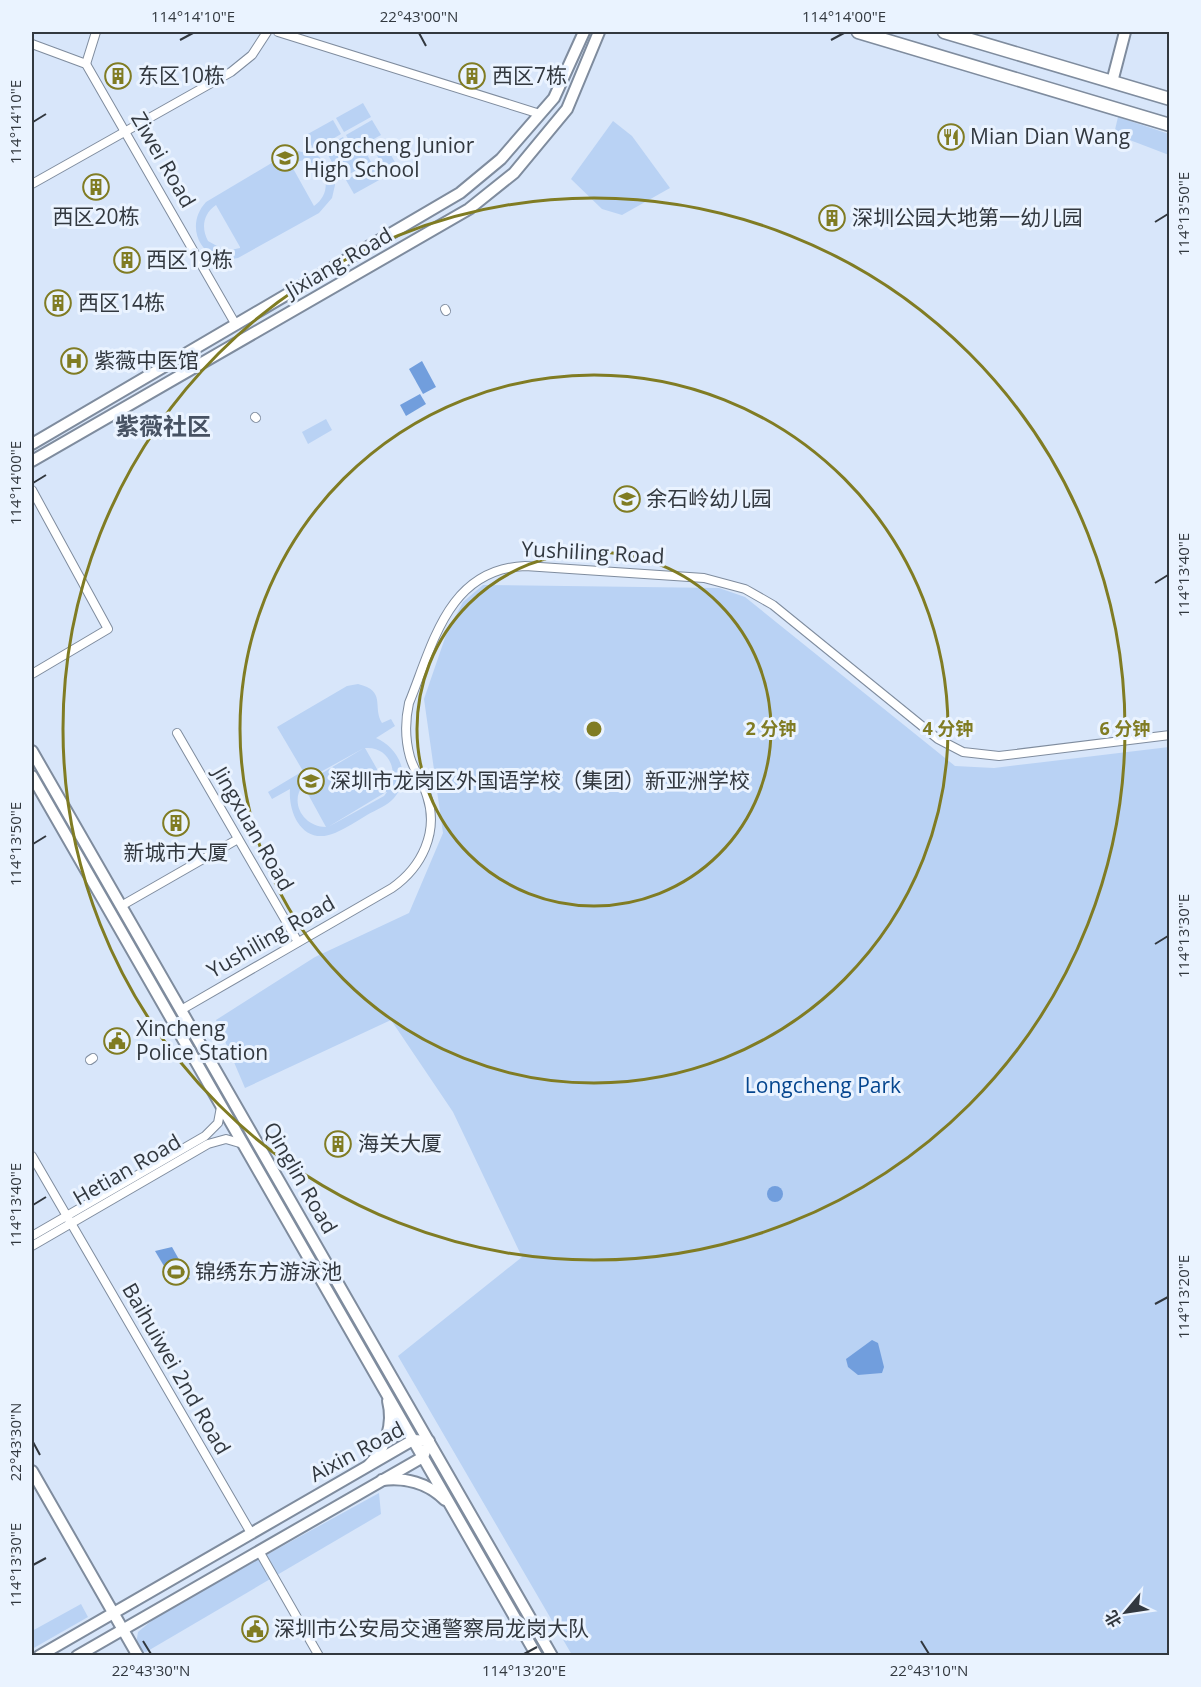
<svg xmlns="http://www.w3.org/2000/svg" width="1201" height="1687" font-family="'Open Sans','Noto Sans SC',sans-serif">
	<rect width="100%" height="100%" fill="#d8e6fa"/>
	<!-- green -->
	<g fill="#b9d2f4" fill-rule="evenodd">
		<path d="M363 103 371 117 344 132 336 118Z"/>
		<path d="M1118 117 1169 134V155L1114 134Z"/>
		<path d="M333 120 341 134 314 150 306 135Z"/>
		<path d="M372 120 381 135 354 150 346 135Z"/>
		<path d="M613 121 632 136 670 188 622 215 602 209 571 179Z"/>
		<path d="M343 137 351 152 332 162 324 148Z"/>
		<path d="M384 142 397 166 386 172 373 148Z"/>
		<path d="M363 147 371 162 344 177 336 163Z"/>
		<path d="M298 151 318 156 329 165 335 185 332 198 319 213 238 258C204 266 182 228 206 202L285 155ZM304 160C327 165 334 192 314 206L290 163ZM216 205 240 247V248L226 251 208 241C201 228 203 214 216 205Z"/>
		<path d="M373 165 381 179 354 194 346 180Z"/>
		<path d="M326 419 332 430 308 444 302 432Z"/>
		<path d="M483 585 719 588 745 597 955 766 994 768 1169 747V1655H572L398 1356 522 1257 453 1112 391 1020 245 1088 216 1020 315 957 409 913 443 833 424 699 447 632 463 602Z"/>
		<path d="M358 684C387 691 372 707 382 723L391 719 395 726 376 738C398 747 413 776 394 798 388 805 376 810 367 815 357 821 346 828 335 833 304 846 288 815 290 789L272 799 268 792 303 771 277 727 347 686ZM364 748 304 784 306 780ZM365 748C389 746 399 771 389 790ZM303 785 326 827C304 827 289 803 303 785ZM387 792 384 796 328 827 386 792Z"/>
		<path d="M379 1493 381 1514 146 1652 135 1650 138 1632 161 1613Z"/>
		<path d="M81 1604 88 1617 32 1649V1631Z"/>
	</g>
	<!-- water -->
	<g fill="#719edd">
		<path d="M422 361 436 387 423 394 409 369Z"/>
		<path d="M420 394 426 404 406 416 400 405Z"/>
		<circle cx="775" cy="1194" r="8"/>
		<path d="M172 1247 190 1279 174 1283 155 1251Z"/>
		<path d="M872 1340 878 1343 884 1367 882 1373 858 1375 848 1367 846 1359Z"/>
	</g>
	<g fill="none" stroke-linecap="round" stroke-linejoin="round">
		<!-- minor casing -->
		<g stroke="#7f8c9e" stroke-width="10">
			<g id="minor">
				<path d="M278 32 540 114"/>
				<path d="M32 44 86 64 236 325"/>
				<path d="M86 64 96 32"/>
				<path d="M32 184 231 72 252 55 267 32"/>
				<path d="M445 309 446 311"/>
				<path d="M255 417 256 418"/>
				<path d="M32 490 108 629 32 674"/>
				<path d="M177 733 298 942"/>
				<path d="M121 906 238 839"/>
				<path d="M181 1010 392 888C422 867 439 832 427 796 423 782 414 771 410 757 405 739 405 721 409 703 433 644 448 569 525 566L704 578 745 589 773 605 938 739 963 752 999 756 1170 735"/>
				<path d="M90 1060 93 1058"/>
				<path d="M32 1156 251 1533"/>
				<path d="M32 1236 205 1136 218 1123 221 1107"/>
				<path d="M32 1246 208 1144 226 1139 243 1144"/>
				<path d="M259 1551 319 1656"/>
			</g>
		</g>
		<!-- tertiary casing -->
		<g stroke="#7f8c9e" stroke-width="14">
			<g id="tertiary">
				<path d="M1112 82 1125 32"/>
				<path d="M32 1471 138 1656"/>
				<path d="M39 1656 413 1440 429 1441 423 1457 77 1656"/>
			</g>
		</g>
		<!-- secondary casing -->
		<g stroke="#7f8c9e" stroke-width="14">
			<g id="secondary">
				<path d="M32 444 460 193 501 159 554 98 584 32"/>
				<path d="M32 461 469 209 514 173 567 109 599 32"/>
				<path d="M32 751 552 1656"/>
				<path d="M32 776 537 1656"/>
				<path d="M369 1465C386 1448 394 1424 388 1401"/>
				<path d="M382 1480C405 1477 428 1483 445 1500"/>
			</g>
		</g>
		<!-- primary casing -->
		<g stroke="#7f8c9e" stroke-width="15">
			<g id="primary">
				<path d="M858 32 1170 125"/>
				<path d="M944 32 1170 99"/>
			</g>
		</g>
		<!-- minor -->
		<use href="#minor" stroke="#fff" stroke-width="8"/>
		<!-- tertiary -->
		<use href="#tertiary" stroke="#fff" stroke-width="10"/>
		<!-- secondary -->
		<use href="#secondary" stroke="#fff" stroke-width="10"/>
		<!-- primary -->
		<use href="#primary" stroke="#fff" stroke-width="12"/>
	</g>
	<!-- ticks -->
	<path fill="none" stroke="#32383f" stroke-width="2" d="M419 33 426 46M180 40 193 33M831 40 844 33M33 122 46 114M1155 222 1168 214M33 483 46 475M1155 583 1168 575M33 844 46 836M1155 944 1168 936M33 1205 46 1197M1155 1304 1168 1297M33 1442 40 1455M33 1565 46 1558M143 1641 151 1654M921 1641 929 1654M524 1654 537 1647"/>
	<!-- distance rings -->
	<g fill="none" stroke="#807c23" stroke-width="3">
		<circle cx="594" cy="729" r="177"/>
		<circle cx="594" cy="729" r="354"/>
		<circle cx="594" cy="729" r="531"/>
	</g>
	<!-- icons -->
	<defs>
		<g id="building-ring" transform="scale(1.35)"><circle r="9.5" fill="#eaf3ff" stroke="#807c23" stroke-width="1.5"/><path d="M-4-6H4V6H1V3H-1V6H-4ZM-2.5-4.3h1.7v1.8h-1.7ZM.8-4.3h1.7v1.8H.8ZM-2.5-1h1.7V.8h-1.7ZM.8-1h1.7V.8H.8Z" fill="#807c23"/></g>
		<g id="restaurant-ring" transform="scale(1.35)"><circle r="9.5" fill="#eaf3ff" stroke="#807c23" stroke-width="1.5"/><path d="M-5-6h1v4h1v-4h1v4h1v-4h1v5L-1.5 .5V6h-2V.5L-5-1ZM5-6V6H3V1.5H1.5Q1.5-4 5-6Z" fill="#807c23"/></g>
		<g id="school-ring" transform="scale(1.35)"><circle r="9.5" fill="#eaf3ff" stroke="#807c23" stroke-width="1.5"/><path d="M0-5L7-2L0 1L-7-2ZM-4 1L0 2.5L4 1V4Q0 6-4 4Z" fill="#807c23"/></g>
		<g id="hospital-ring" transform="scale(1.35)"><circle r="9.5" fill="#eaf3ff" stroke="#807c23" stroke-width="1.5"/><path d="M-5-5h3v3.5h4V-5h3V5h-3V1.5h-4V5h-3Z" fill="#807c23"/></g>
		<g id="civic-ring" transform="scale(1.35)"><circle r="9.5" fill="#eaf3ff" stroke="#807c23" stroke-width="1.5"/><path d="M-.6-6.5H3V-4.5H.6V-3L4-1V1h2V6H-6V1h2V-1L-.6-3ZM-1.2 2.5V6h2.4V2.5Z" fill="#807c23"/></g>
		<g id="stadium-ring" transform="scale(1.35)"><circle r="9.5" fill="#eaf3ff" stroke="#807c23" stroke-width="1.5"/><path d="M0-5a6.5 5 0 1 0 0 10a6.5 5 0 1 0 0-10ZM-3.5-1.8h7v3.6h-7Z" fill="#807c23"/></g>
	</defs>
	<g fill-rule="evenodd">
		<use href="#building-ring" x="118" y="76"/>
		<use href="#building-ring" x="472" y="76"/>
		<use href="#restaurant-ring" x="951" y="137"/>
		<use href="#school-ring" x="285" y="158"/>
		<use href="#building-ring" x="96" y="187"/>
		<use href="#building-ring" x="832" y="218"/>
		<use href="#building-ring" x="127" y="260"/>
		<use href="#building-ring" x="58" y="303"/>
		<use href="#hospital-ring" x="74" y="361"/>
		<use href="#school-ring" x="627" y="499"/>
		<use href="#school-ring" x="311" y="781"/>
		<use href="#building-ring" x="176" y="823"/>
		<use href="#civic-ring" x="117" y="1041"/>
		<use href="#building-ring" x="338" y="1144"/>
		<use href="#stadium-ring" x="176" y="1272"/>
		<use href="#civic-ring" x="255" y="1629"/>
	</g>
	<g text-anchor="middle" stroke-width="6" stroke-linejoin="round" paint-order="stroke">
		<!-- poi labels -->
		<g font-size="21" fill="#32383f" stroke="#eaf3ff" text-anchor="start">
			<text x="138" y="83">东区10栋</text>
			<text x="492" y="83">西区7栋</text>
			<text x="970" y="144">Mian Dian Wang</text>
			<text x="304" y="153">Longcheng Junior<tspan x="304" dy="24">High School</tspan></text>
			<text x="96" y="224" text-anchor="middle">西区20栋</text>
			<text x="852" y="225">深圳公园大地第一幼儿园</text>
			<text x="146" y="267">西区19栋</text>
			<text x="78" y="310">西区14栋</text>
			<text x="94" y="368">紫薇中医馆</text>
			<text x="646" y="506">余石岭幼儿园</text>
			<text x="330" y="788">深圳市龙岗区外国语学校（集团）新亚洲学校</text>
			<text x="176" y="860" text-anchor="middle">新城市大厦</text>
			<text x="136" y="1036">Xincheng<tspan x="136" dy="24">Police Station</tspan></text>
			<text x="358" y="1151">海关大厦</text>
			<text x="195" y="1279">锦绣东方游泳池</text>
			<text x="274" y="1636">深圳市公安局交通警察局龙岗大队</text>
		</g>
		<!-- street labels -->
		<g font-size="21" fill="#32383f" stroke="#eaf3ff">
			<text transform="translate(163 160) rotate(60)" y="7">Ziwei Road</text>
			<text transform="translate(339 263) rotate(-30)" y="7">Jixiang Road</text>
			<text transform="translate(593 553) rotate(3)" y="7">Yushiling Road</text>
			<text transform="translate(253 829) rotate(60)" y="7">Jingxuan Road</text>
			<text transform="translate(271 937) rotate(-30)" y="7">Yushiling Road</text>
			<text transform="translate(127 1170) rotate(-30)" y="7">Hetian Road</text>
			<text transform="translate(300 1178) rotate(60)" y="7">Qinglin Road</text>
			<text transform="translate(176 1369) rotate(60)" y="7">Baihuiwei 2nd Road</text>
			<text transform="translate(357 1452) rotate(-28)" y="7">Aixin Road</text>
		</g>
		<!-- park labels -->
		<g font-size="21" fill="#04458e" stroke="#eaf3ff">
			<text x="823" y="1093">Longcheng Park</text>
		</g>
		<!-- quarter labels -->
		<g font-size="24" font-weight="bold" fill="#475263" stroke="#eaf3ff">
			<text x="163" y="435">紫薇社区</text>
		</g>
	</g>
	<circle cx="594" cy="729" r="9" fill="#807c23" stroke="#eaf3ff" stroke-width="3"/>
	<g font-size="18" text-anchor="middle" font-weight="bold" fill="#807c23" stroke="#eaf3ff" stroke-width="6" stroke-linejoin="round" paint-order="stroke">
		<text x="771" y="735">2 分钟</text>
		<text x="948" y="735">4 分钟</text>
		<text x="1125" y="735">6 分钟</text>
	</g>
	<!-- border -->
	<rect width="1201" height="1687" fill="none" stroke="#eaf3ff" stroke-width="66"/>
	<!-- north arrow -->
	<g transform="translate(1126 1612) rotate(241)" stroke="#eaf3ff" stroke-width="4.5" paint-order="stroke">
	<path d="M0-4.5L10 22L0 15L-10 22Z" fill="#32383f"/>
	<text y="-9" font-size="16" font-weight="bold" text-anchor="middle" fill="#32383f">北</text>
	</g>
	<rect x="33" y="33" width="1135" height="1621" fill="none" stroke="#32383f" stroke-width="2"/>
	<g font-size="15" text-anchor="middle" fill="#32383f">
		<text x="193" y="22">114°14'10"E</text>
		<text x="419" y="22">22°43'00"N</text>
		<text x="844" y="22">114°14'00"E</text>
		<text transform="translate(16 122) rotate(-90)" y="5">114°14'10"E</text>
		<text transform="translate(1184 214) rotate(-90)" y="5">114°13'50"E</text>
		<text transform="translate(16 483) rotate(-90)" y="5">114°14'00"E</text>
		<text transform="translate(1184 575) rotate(-90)" y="5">114°13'40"E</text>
		<text transform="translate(16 844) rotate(-90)" y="5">114°13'50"E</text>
		<text transform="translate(1184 936) rotate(-90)" y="5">114°13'30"E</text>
		<text transform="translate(16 1205) rotate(-90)" y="5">114°13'40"E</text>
		<text transform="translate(1184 1297) rotate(-90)" y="5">114°13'20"E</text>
		<text transform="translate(16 1442) rotate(-90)" y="5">22°43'30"N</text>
		<text transform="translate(16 1565) rotate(-90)" y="5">114°13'30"E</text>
		<text x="151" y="1676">22°43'30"N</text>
		<text x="524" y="1676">114°13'20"E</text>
		<text x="929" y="1676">22°43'10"N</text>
	</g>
</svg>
